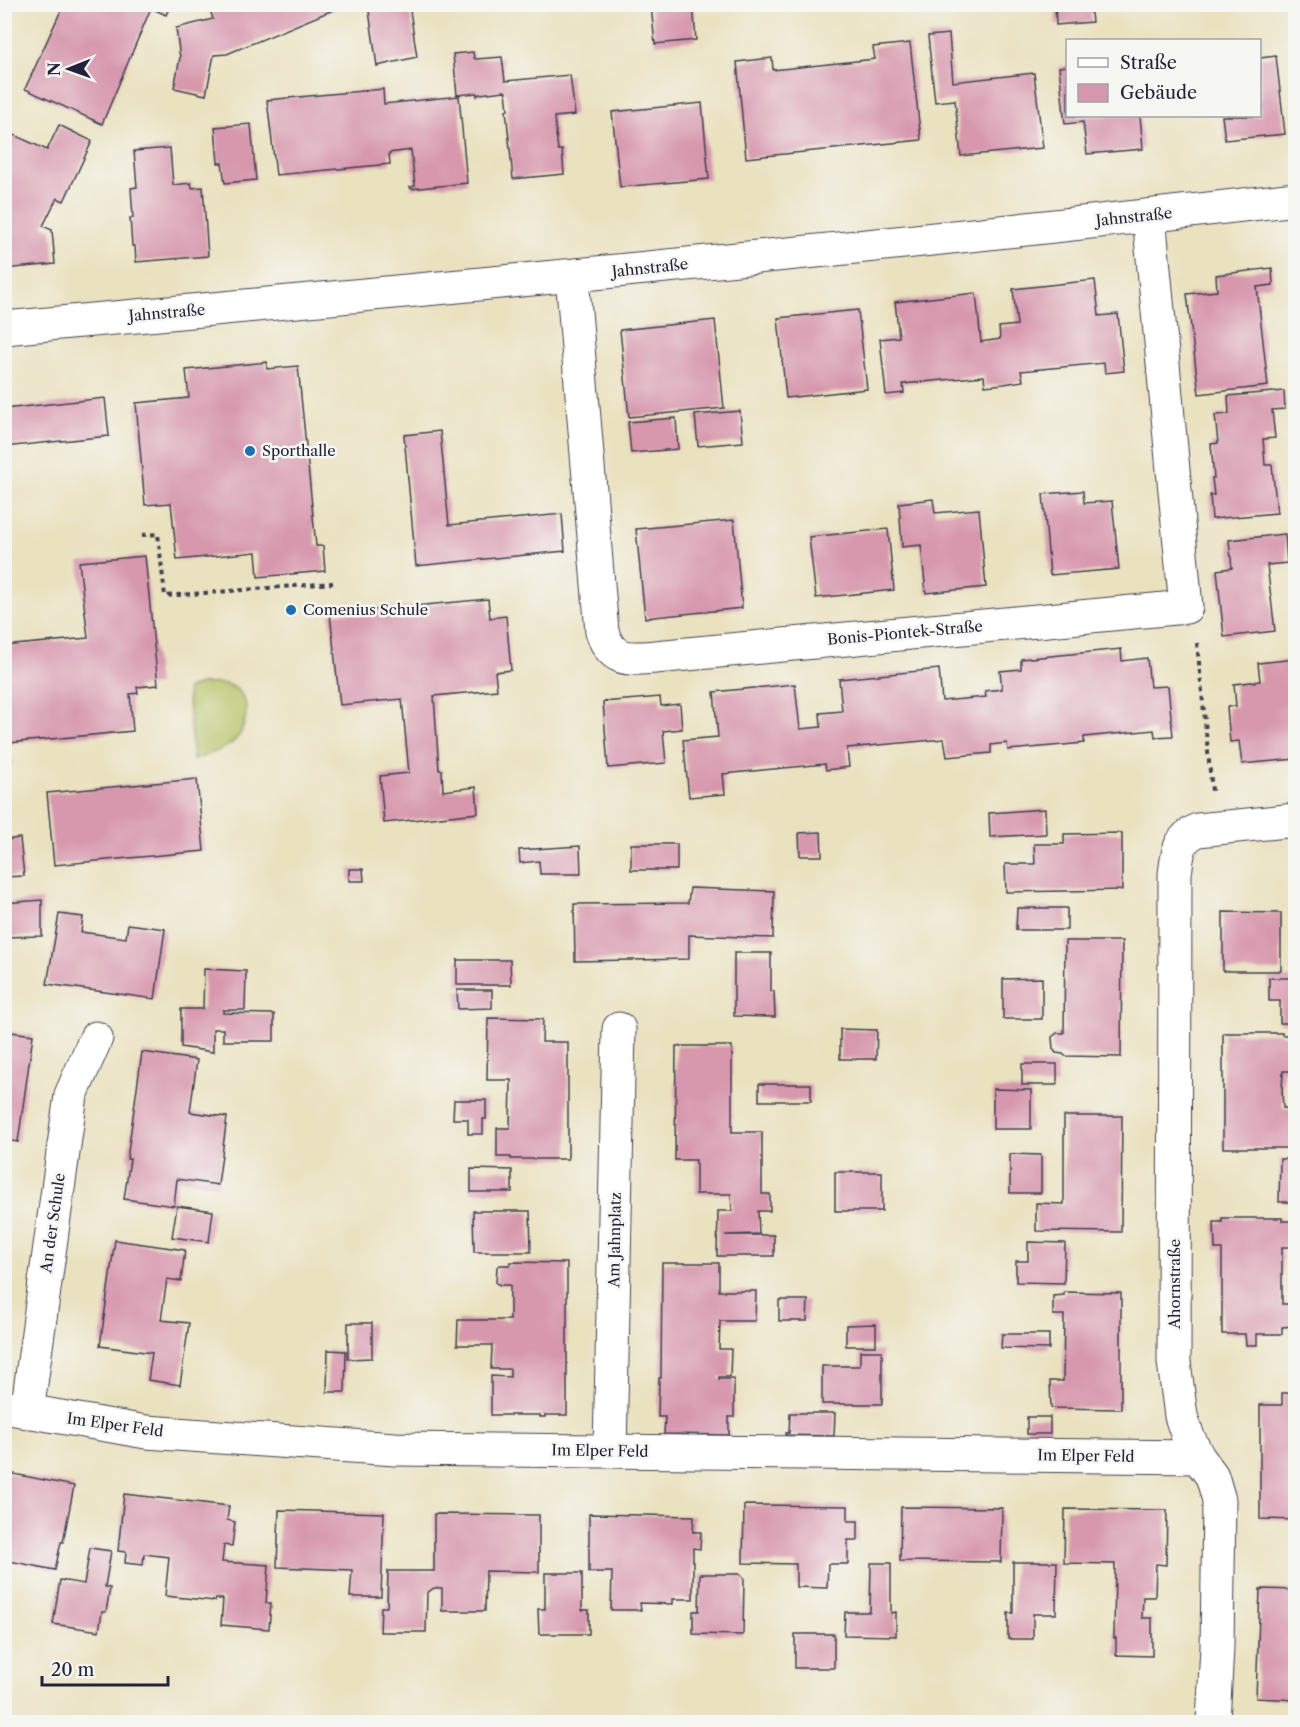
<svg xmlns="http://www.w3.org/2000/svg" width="1300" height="1727" font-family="'Libre Caslon Text',serif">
	<rect width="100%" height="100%" fill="#f6f6f2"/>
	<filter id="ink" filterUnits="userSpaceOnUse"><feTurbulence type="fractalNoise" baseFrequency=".0167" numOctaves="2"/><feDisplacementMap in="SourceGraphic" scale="12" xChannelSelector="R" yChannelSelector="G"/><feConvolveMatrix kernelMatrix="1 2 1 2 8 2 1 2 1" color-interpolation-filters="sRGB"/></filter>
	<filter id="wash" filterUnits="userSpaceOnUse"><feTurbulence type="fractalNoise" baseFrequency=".008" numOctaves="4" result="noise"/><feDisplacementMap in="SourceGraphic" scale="24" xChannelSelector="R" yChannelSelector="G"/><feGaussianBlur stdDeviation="1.35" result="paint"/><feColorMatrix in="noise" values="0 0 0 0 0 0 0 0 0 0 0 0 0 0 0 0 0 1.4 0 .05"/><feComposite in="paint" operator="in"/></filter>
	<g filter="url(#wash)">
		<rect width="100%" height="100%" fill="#eae1bf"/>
		<!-- green -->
		<path fill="#b6c366" stroke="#6c7250" stroke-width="1.5" d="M200 684C211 684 227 681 236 689 253 702 246 731 232 743 222 751 206 755 193 760L187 689Z"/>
		<g id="blocks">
			<!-- building -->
			<g fill="#d797ad">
				<path d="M64 4H171L166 15 151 8 102 124 25 89Z"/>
				<path d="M222 4H345V5L227 54 214 55 206 95 174 88 180 58 176 28 213 19 210 10Z"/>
				<path d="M368 4H409L417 57 377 66Z"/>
				<path d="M665 4H693L696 40 655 44 651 6Z"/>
				<path d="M1055 4H1090L1092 22 1056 25Z"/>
				<path d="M949 34 953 82 1034 73 1043 148 961 156 955 100 935 102 928 36Z"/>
				<path d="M910 43 921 140 746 158 737 62 772 58 773 70 875 59 873 47Z"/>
				<path d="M473 52 474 58 476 59 502 57 505 81 570 75 575 115 554 117 558 150H562L564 174 513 179 506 110H508L506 92 504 91 480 94 477 96V93L457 95 453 54Z"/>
				<path d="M1276 56 1285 134 1225 140 1222 116H1260V58Z"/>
				<path d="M1068 66V116H1140L1143 149 1087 154 1083 122 1065 124 1059 67Z"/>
				<path d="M383 89 384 104 459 96 467 183 411 189 410 187 415 186 411 150 389 153 390 164 276 175 267 100Z"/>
				<path d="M702 103 709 179 620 187 612 112Z"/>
				<path d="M251 124 256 180 225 183 222 163H218L215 127Z"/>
				<path d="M59 125 92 141 64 201 57 198 43 226 52 230 55 264 4 269V155L14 135 47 150Z"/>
				<path d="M170 148 173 185 191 183 192 188 203 187 208 256 136 262 135 246H132L130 218H133L131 188 137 187 134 151Z"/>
				<path d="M1272 268 1273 285 1257 287 1268 386 1199 394 1187 294 1217 291 1216 275Z"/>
				<path d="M1095 280 1099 316 1118 314 1124 371 1105 373 1104 363 1021 371 1023 381 1004 384 985 386 984 376 903 384 904 393 886 395 880 339 899 337 895 302 976 293 981 342 1000 339 999 327 1017 325 1013 289Z"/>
				<path d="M858 310 867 389 786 398 778 318Z"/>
				<path d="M715 320 724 408 629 417 620 330Z"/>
				<path d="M267 362V369L298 366 316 546H323L325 571 258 577 256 552 177 560 171 503 145 505 136 403 189 398 186 370Z"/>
				<path d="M1284 391 1285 409 1272 410 1275 438 1263 439 1265 465H1272L1277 513 1212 519 1210 495H1214L1212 478H1214L1211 444 1218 443 1215 415 1229 414 1228 396Z"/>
				<path d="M105 398 109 436 4 447V409Z"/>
				<path d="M740 411 743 442 698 446 695 415Z"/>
				<path d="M676 418 678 449 631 453 628 422Z"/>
				<path d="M440 431 449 525 562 514 565 551 416 566 404 435Z"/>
				<path d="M1083 491 1084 503 1112 501 1119 569 1050 575 1043 494Z"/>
				<path d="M933 499 935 513 979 509 986 587 926 593 921 545 902 547 899 503Z"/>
				<path d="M734 520 742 608 645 618 636 529Z"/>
				<path d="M888 529 894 590 816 598 809 537Z"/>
				<path d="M1285 534 1287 563 1267 565 1275 631 1224 637 1217 570 1232 568 1229 540Z"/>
				<path d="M145 556 158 685 137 687 138 693 130 694 133 731 9 743 12 761H4V646L88 638 79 562Z"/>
				<path d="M488 599 490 618 506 616 511 670 495 672 497 690 434 696 439 770H442L443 791 476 787 478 813 384 823 380 776 409 773 402 699 340 705 330 614Z"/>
				<path d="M1121 649 1122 661 1147 658 1150 687 1168 686 1173 736 1155 737 1154 730 1084 737V743L1008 750 1007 743 991 745V753L947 757 944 739 847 748 849 767 826 770 825 764 723 774 725 794 689 797 683 740 718 737 714 692 795 684 800 729 821 727 820 713 842 711 839 679 939 669 942 701 986 697 985 691 1002 689 1000 671 1021 669V659Z"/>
				<path d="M1296 659V759L1242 764 1239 741 1230 742 1227 707 1236 706 1234 684 1260 681 1258 663Z"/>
				<path d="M660 697 661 706 680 704 682 729 663 731 666 763 608 768 603 702Z"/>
				<path d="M197 779 204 851 54 865 47 793Z"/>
				<path d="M1045 809 1046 834 990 837 989 813Z"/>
				<path d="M821 832 822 856H800L799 833Z"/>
				<path d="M1122 833V890L1006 892 1005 864H1035L1034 844H1064V834Z"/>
				<path d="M20 838 24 876 4 877V840Z"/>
				<rect x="631" y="844" width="46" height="26"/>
				<path d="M580 846 581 874H540L539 861 520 863 519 850Z"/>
				<path d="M349 869H363L364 881H349Z"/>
				<path d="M690 888 774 891 773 938 689 935V959L575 961 574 904 688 903Z"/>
				<path d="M42 900V936L4 937V903Z"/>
				<path d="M1017 908H1067V930H1016Z"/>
				<path d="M1223 912 1281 913V971H1223Z"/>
				<path d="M59 914 83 917 81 932 126 938 128 924 165 929 155 999 47 984Z"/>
				<path d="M1065 941H1122L1121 1057 1065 1056 1063 1054 1056 1053 1053 1049 1052 1037 1057 1033H1064Z"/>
				<path d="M734 953H771V991H774L775 1017 734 1016Z"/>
				<path d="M457 960H510L511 985H457Z"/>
				<path d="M204 969 246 971 245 1010H223V1013L274 1014V1041H223V1029H213V1052L181 1047V1009H203Z"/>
				<path d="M1042 978V1019H1003V979Z"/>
				<path d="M1269 978H1296V1023H1280V1001H1269Z"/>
				<path d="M457 990H492V1008L458 1009Z"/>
				<path d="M488 1018 543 1019 542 1042H568V1159H511V1157H497V1128H510L511 1080H487Z"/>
				<path d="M840 1029 877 1030 876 1059H840Z"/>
				<path d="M4 1031 33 1035 18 1142 7 1140 6 1145H4Z"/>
				<path d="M1223 1033H1282V1035H1296V1071H1283L1282 1089 1283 1108H1296V1148H1223Z"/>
				<path d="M676 1046H732V1132H762V1194H770V1211H758L759 1234 725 1235H774V1256H717L718 1211H732L731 1194H696V1160H675Z"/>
				<path d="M142 1052 197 1060 190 1112 227 1117 218 1185 177 1179 174 1206 124 1199 130 1159H127Z"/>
				<rect x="1022" y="1064" width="35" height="21"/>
				<rect x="759" y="1084" width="52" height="17"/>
				<path d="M993 1089 1031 1090V1129H993Z"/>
				<path d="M454 1100H486V1119H483V1134H468V1119H453Z"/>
				<path d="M1064 1116H1122L1121 1232 1036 1231V1203L1064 1204Z"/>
				<path d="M1010 1154 1041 1155V1193H1010Z"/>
				<path d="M1280 1159H1296V1202H1279Z"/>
				<path d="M471 1169 512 1170V1192H471Z"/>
				<rect x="835" y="1172" width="47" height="39"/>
				<path d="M177 1206 213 1211 209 1242 172 1237Z"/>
				<path d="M473 1211H530L531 1252H474Z"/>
				<path d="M1222 1218H1282V1221H1296V1247H1282V1304H1295V1326L1282 1327V1334H1257V1345H1246L1245 1334H1222V1249H1215L1214 1222H1222Z"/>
				<path d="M115 1240 185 1250 181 1281 167 1279 161 1320 189 1323 180 1385 148 1380 152 1353 100 1346Z"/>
				<path d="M1028 1242 1065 1243 1064 1283 1016 1282V1261H1028Z"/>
				<path d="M510 1262 567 1263V1415H545V1417H540V1415H491V1376L510 1377V1369H491L492 1345H457L458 1320H510V1285H500L496 1283 497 1267 500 1265H510Z"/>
				<path d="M662 1263H719V1291H756L755 1321H720L719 1349H731L730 1377H719V1379H734V1417H729V1435L664 1434 665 1417H658L659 1378H661Z"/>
				<path d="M1064 1292 1121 1293V1409L1051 1408 1050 1381H1063L1064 1315H1053V1296L1064 1295Z"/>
				<path d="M779 1300H808L807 1321H779Z"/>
				<path d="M348 1323H372V1358L348 1359Z"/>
				<path d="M876 1324V1346H846V1325Z"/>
				<path d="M1002 1334H1049V1349L1001 1348Z"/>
				<path d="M328 1350 346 1351 345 1392H327Z"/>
				<path d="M860 1351H882V1404H822V1366H860Z"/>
				<path d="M1282 1393H1296V1520L1260 1519V1405H1282Z"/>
				<path d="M790 1413H835L834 1436 786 1435V1433H789Z"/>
				<rect x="1027" y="1417" width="23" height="17"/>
				<path d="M4 1472 74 1486 63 1542H61L55 1570 4 1560Z"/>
				<path d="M124 1494 229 1506 227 1520 235 1522 232 1546 224 1545 222 1562 269 1565 266 1603H271L269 1629 221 1625 223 1599H216L215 1601 165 1596 169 1557 144 1554 143 1565 125 1563 126 1552 118 1551Z"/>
				<path d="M744 1505 848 1506V1521H858V1540H848V1564H828L827 1588 796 1587V1564L743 1563Z"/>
				<path d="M901 1507 1002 1508 1001 1562 900 1561Z"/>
				<path d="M1065 1509 1167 1510 1166 1565 1156 1564 1155 1597H1143L1142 1618H1152V1656L1116 1655V1638H1114L1115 1564 1064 1563Z"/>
				<path d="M279 1510 384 1513 381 1597H350L352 1570 277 1567Z"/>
				<path d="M434 1514 539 1515V1572L486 1571 485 1611H442V1588H434L427 1593 426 1632H380L381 1607H387L388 1571H434Z"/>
				<path d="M589 1514 694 1516 693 1532H701L700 1549 693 1548V1599H673V1604L640 1603 641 1610H611L612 1572H589Z"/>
				<path d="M90 1548 111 1551 105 1587 110 1588 106 1612H102L99 1631 53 1624 60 1580 84 1584Z"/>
				<path d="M1013 1562H1057L1056 1614H1033V1639H1008V1613H1013Z"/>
				<path d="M871 1563H891V1613L896 1612V1636L844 1635 845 1612H870Z"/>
				<path d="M545 1573H582V1610H589V1634H539L538 1609H545Z"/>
				<path d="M700 1574H740L744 1579 743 1635 693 1634V1611H699Z"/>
				<path d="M1260 1589 1296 1590V1700L1256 1698Z"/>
				<rect x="795" y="1634" width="39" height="34"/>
			</g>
		</g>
	</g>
	<g filter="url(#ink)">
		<use href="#blocks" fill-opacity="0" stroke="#403f4f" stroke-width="1.5"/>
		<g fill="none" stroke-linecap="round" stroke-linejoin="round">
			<!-- minor casing -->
			<g stroke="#403f4f" stroke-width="35">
				<g id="minor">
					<path d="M572 276 602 632C612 662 628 659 655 657L1186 607 1149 216"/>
					<path d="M4 328C435 289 866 249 1296 199"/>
					<path d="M4 1407 146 1432 395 1449 1198 1457"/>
					<path d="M27 1412 71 1095 96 1038"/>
					<path d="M610 1451 619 1029"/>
					<path d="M1213 1722 1217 1647 1219 1500 1212 1476 1198 1457 1188 1437 1181 1416 1174 1362 1175 874C1178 854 1177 839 1198 830L1296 820"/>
				</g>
			</g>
			<!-- path -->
			<g stroke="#403f4f" stroke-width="4" stroke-dasharray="4.5 4.5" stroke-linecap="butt">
				<path d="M142 535 158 534 165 596 333 583"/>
				<path d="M1197 643 1212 791"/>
			</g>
			<!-- minor -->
			<use href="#minor" stroke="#fff" stroke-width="33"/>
		</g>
	</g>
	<!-- markers -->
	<g fill="#1f6fb2" stroke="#f6f6f2" stroke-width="2">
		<circle cx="250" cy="451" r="6"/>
		<circle cx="291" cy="610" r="6"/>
	</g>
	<g text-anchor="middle" stroke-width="5" stroke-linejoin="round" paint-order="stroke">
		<!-- street labels -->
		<g font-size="15" fill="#22223b" stroke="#f6f6f2">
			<text transform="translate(1134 217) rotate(-6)" y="5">Jahnstraße</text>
			<text transform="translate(650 268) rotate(-6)" y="5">Jahnstraße</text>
			<text transform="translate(167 313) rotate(-5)" y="5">Jahnstraße</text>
			<text transform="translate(905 633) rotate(-5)" y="5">Bonis-Piontek-Straße</text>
			<text transform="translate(53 1223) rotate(-82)" y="5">An der Schule</text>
			<text transform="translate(615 1240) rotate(-89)" y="5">Am Jahnplatz</text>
			<text transform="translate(1175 1284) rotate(-90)" y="5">Ahornstraße</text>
			<text transform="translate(115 1425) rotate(8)" y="5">Im Elper Feld</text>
			<text transform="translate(600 1451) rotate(1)" y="5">Im Elper Feld</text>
			<text transform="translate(1086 1456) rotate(1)" y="5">Im Elper Feld</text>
		</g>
		<!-- poi labels -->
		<g font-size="15" fill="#22223b" stroke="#f6f6f2" text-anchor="start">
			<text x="262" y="456">Sporthalle</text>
			<text x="303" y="615">Comenius Schule</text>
		</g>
	</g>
	<!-- margin -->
	<rect width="1300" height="1727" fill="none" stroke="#f6f6f2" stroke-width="24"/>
	<!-- legend -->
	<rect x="1066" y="39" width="195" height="78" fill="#f6f6f2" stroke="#a1a1a9" stroke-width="1.5"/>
	<rect x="1078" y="58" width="30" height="9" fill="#ffffff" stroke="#a1a1a9" stroke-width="1.5"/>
	<text x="1120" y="69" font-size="18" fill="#22223b">Straße</text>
	<rect x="1078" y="84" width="30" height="18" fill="#d797ad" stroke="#a1a1a9" stroke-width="1.5"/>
	<text x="1120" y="99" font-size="18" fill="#22223b">Gebäude</text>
	<!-- north arrow -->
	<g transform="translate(69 69) rotate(269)" stroke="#f6f6f2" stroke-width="4.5" paint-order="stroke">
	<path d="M0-4.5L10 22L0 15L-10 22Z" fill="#22223b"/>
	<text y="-9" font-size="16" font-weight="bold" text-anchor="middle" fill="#22223b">N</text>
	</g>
	<!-- scale -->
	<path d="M42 1676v9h126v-9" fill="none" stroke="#22223b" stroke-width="3"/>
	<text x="51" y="1676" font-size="18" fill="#22223b" stroke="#f6f6f2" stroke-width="4.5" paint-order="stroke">20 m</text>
</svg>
